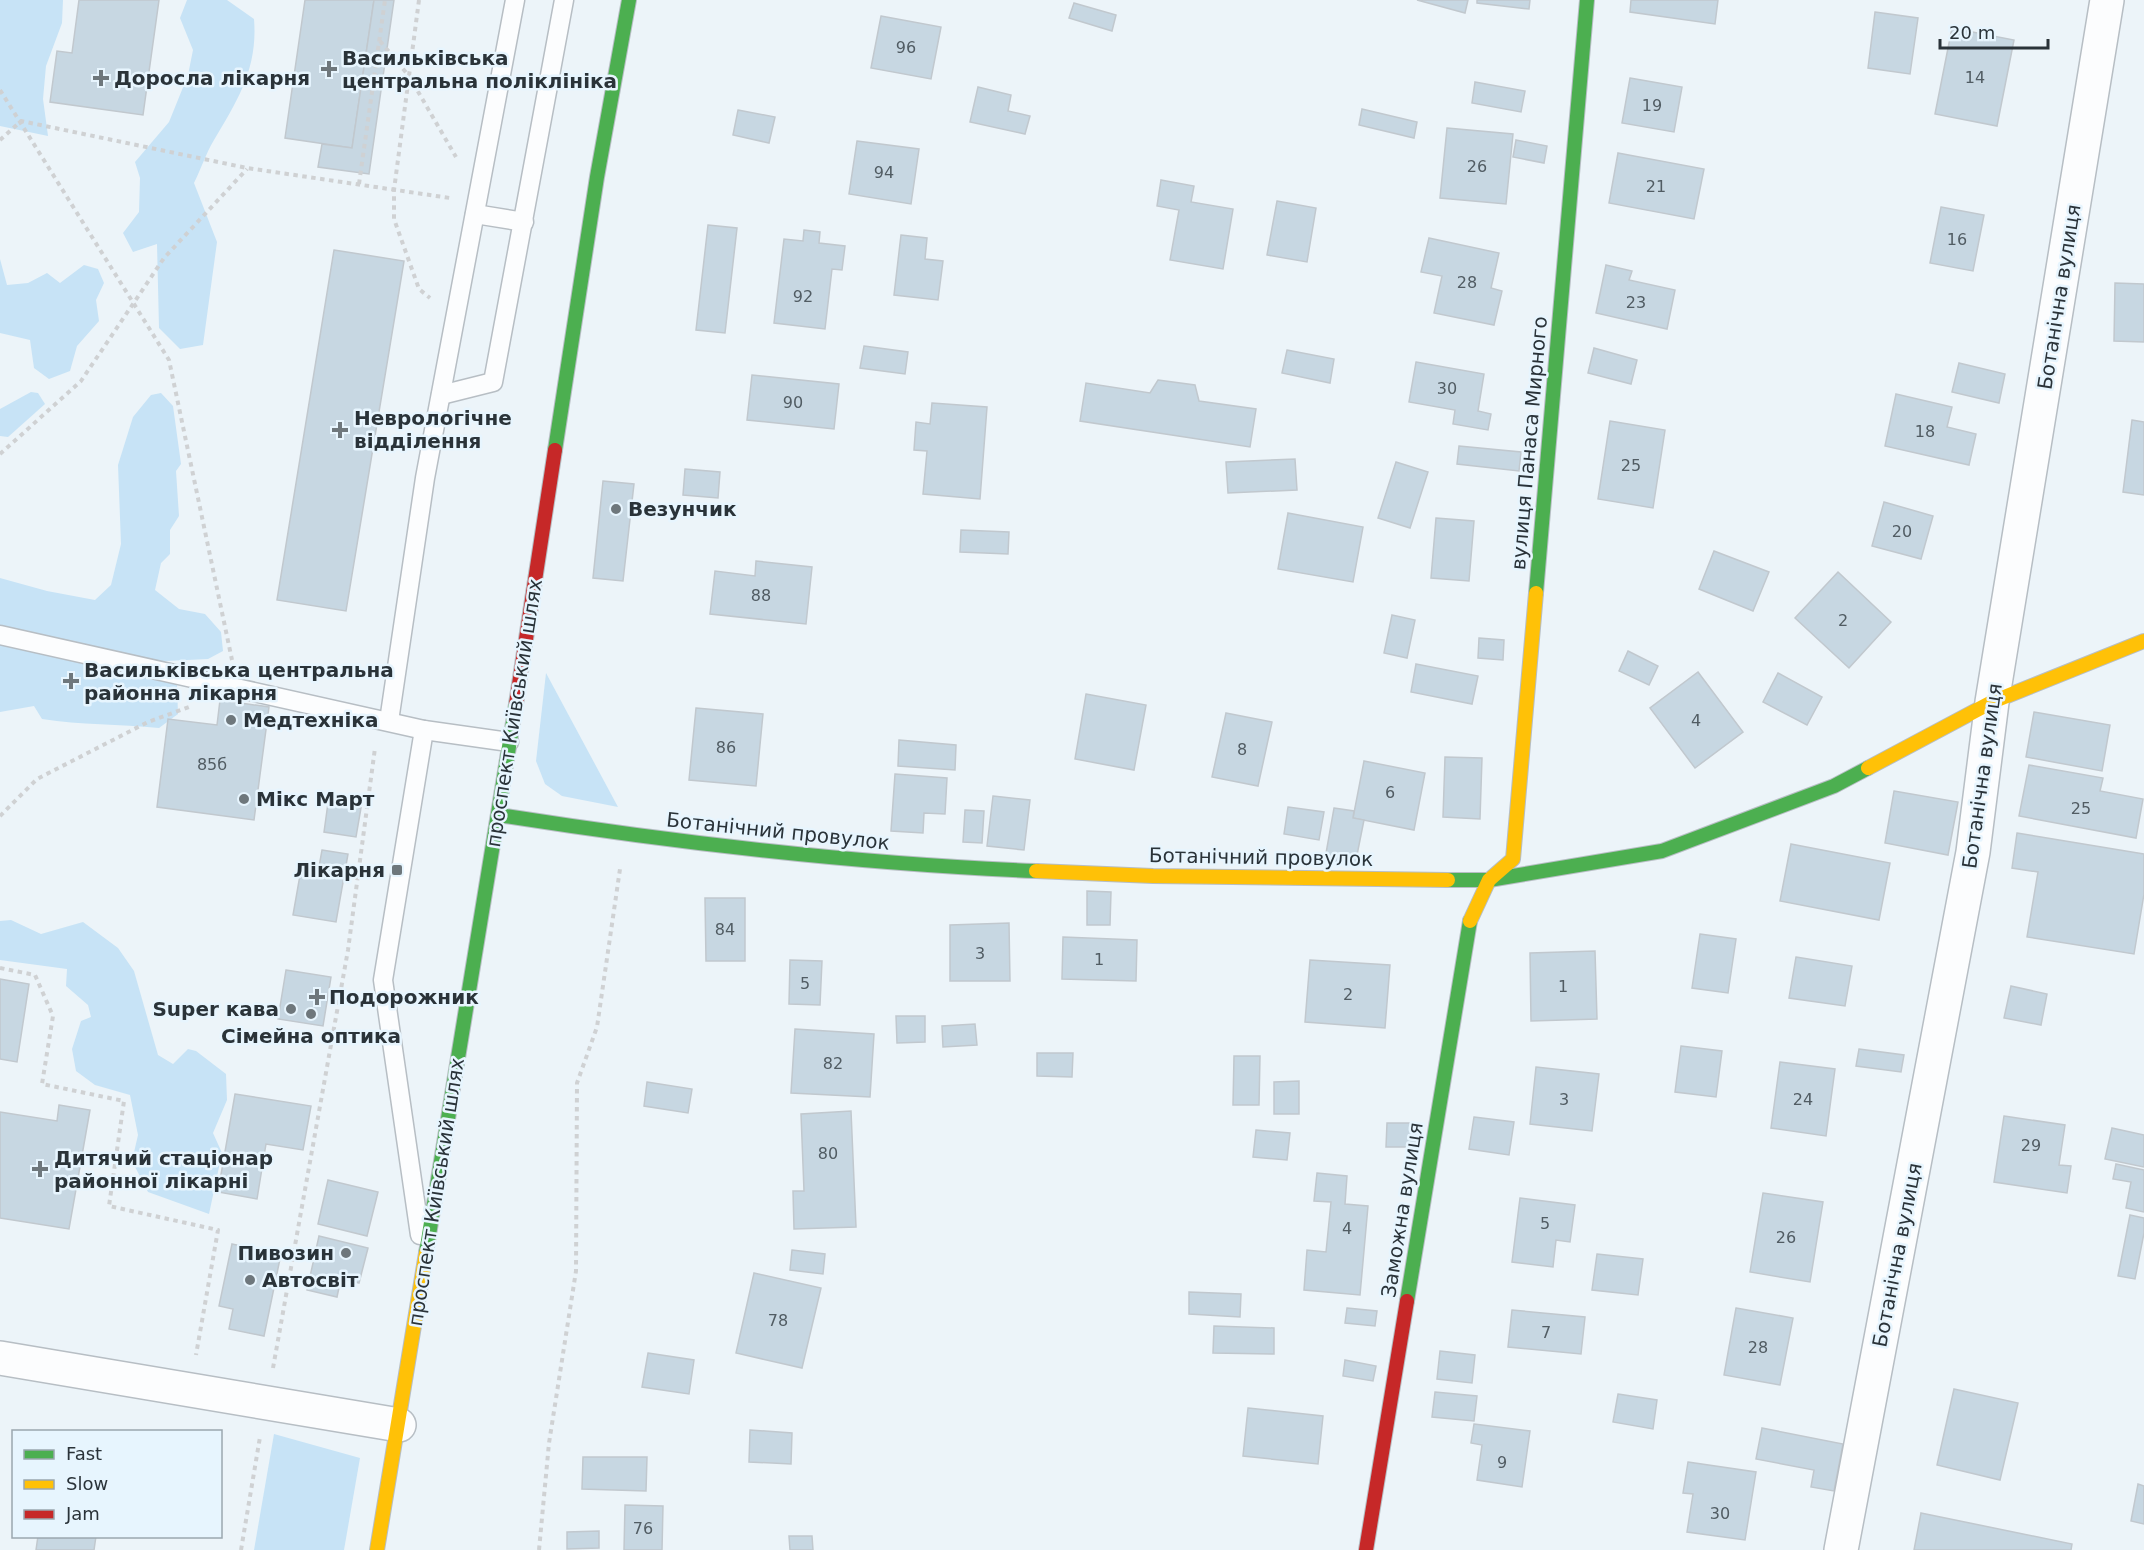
<svg xmlns="http://www.w3.org/2000/svg" width="2144" height="1550" font-family="'DejaVu Sans',sans-serif">
	<rect width="100%" height="100%" fill="#ecf4f9"/>
	<!-- green -->
	<g fill="#c7e3f6">
		<path d="M0 0H63L62 23 46 66 43 99 48 136 0 126Z"/>
		<path d="M187 0H227L254 19C258 68 238 100 214 140 206 153 201 169 194 183L217 242 203 345 180 349 159 328 157 244 133 252 123 233 139 212 140 178 135 162 169 122 188 75 193 50 180 18Z"/>
		<path d="M0 259 7 285 28 283 47 273 60 283 84 265 98 269 104 283 96 300 99 321 77 346 70 371 49 379 34 368 30 340 0 333Z"/>
		<path d="M31 392 38 393 45 404 8 437 0 436V409Z"/>
		<path d="M161 393 173 406 181 464 176 471 179 516 170 530V554L161 563 155 590 179 609 205 614 221 632 223 651 208 659 145 662 152 678 177 684 178 714 159 728C119 724 81 725 42 719L34 706 0 712V578L47 591 95 600 111 585 121 544 118 465 133 417 151 395Z"/>
		<path d="M546 673 618 807 562 796 545 784 536 761Z"/>
		<path d="M11 920 41 934 83 922 118 948 134 971 158 1055 173 1064 188 1049 196 1051 226 1074 227 1100 213 1133 222 1153 209 1214 148 1192 132 1161 138 1135 130 1095 95 1085 76 1071 72 1049 81 1021 91 1017 88 1005 66 986 67 969 0 960V921Z"/>
		<path d="M274 1434 360 1458 344 1550H254Z"/>
	</g>
	<!-- building -->
	<g fill="#c7d7e2" stroke="#c1c8ce" stroke-width="1.5">
		<path d="M79 0H159L143 115 50 102 57 51 72 53Z"/>
		<path d="M305 0H374L352 148 285 138Z"/>
		<path d="M374 0H394L369 174 318 167 322 144 352 148Z"/>
		<path d="M1417 0H1468L1465 13Z"/>
		<path d="M1477 0H1530L1529 9 1477 3Z"/>
		<path d="M1631 0H1718L1715 24 1630 12Z"/>
		<path d="M1074 3 1116 15 1112 31 1069 18Z"/>
		<path d="M1875 12 1918 18 1910 74 1868 68Z"/>
		<path d="M881 16 941 27 931 79 871 68Z"/>
		<path d="M1952 28 2014 40 1997 126 1935 114Z"/>
		<path d="M1630 78 1682 87 1674 132 1622 123Z"/>
		<path d="M1475 82 1525 91 1521 112 1472 103Z"/>
		<path d="M978 87 1011 95 1008 111 1030 116 1025 134 970 122Z"/>
		<path d="M1362 109 1417 122 1414 138 1359 125Z"/>
		<path d="M738 110 775 117 769 143 733 135Z"/>
		<path d="M1447 128 1513 134 1506 204 1440 198Z"/>
		<path d="M1516 140 1547 146 1544 163 1513 157Z"/>
		<path d="M857 141 919 149 911 204 849 194Z"/>
		<path d="M1618 153 1704 169 1694 219 1609 203Z"/>
		<path d="M1161 180 1194 186 1191 202 1233 209 1223 269 1170 260 1179 210 1157 206Z"/>
		<path d="M1277 201 1316 208 1307 262 1267 255Z"/>
		<path d="M1941 207 1984 215 1973 271 1930 263Z"/>
		<path d="M708 225 737 228 725 333 696 330Z"/>
		<path d="M804 230 820 232 819 243 845 246 842 270 832 269 825 329 774 323 784 239 803 241Z"/>
		<path d="M901 235 927 238 925 259 943 261 938 300 894 295Z"/>
		<path d="M1429 238 1499 253 1491 288 1502 291 1494 325 1434 313 1442 276 1421 272Z"/>
		<path d="M334 250 404 261 346 611 277 600Z"/>
		<path d="M1606 265 1632 271 1629 280 1675 290 1667 329 1596 313Z"/>
		<path d="M2115 283 2144 284V342L2114 341Z"/>
		<path d="M864 346 908 352 905 374 860 368Z"/>
		<path d="M1594 348 1637 360 1631 384 1588 373Z"/>
		<path d="M1287 350 1334 359 1330 383 1282 373Z"/>
		<path d="M1416 362 1484 374 1478 411 1491 414 1488 430 1453 424 1455 410 1409 402Z"/>
		<path d="M1959 363 2005 374 1999 403 1952 392Z"/>
		<path d="M752 375 839 384 834 429 747 420Z"/>
		<path d="M1158 380 1195 385 1199 401 1256 409 1250 447 1080 421 1086 383 1150 393Z"/>
		<path d="M1896 394 1952 407 1947 427 1976 434 1969 465 1885 446Z"/>
		<path d="M932 403 987 407 980 499 923 494 927 451 914 450 916 422 930 424Z"/>
		<path d="M2132 420 2144 422V495L2123 492Z"/>
		<path d="M1610 421 1665 430 1653 508 1598 499Z"/>
		<path d="M1459 446 1521 452 1519 471 1457 464Z"/>
		<path d="M1295 459 1297 490 1228 493 1226 462Z"/>
		<path d="M1396 462 1428 472 1410 528 1378 518Z"/>
		<path d="M685 469 720 472 718 498 683 495Z"/>
		<path d="M603 481 634 484 623 581 593 578Z"/>
		<path d="M1884 502 1933 516 1921 559 1872 546Z"/>
		<path d="M1288 513 1363 527 1353 582 1278 569Z"/>
		<path d="M1436 518 1474 521 1469 581 1431 578Z"/>
		<path d="M961 530 1009 532 1008 554 960 552Z"/>
		<path d="M1714 551 1769 572 1753 611 1699 589Z"/>
		<path d="M756 561 812 567 806 624 710 614 715 571 755 576Z"/>
		<path d="M1838 572 1891 622 1849 668 1795 618Z"/>
		<path d="M1392 615 1415 620 1407 658 1384 653Z"/>
		<path d="M1479 638 1504 640 1503 660 1478 658Z"/>
		<path d="M1628 651 1658 666 1649 685 1619 671Z"/>
		<path d="M1416 664 1478 676 1472 704 1411 692Z"/>
		<path d="M1698 672 1743 732 1695 768 1650 708Z"/>
		<path d="M1778 673 1822 697 1807 725 1763 702Z"/>
		<path d="M1086 694 1146 705 1134 770 1075 759Z"/>
		<path d="M220 700 269 707 254 820 157 807 168 719 217 725Z"/>
		<path d="M696 708 763 714 756 786 689 780Z"/>
		<path d="M2034 712 2110 725 2102 771 2026 757Z"/>
		<path d="M1226 713 1272 722 1258 786 1212 777Z"/>
		<path d="M899 740 956 745 955 770 898 766Z"/>
		<path d="M1445 757 1482 758 1480 819 1443 817Z"/>
		<path d="M1364 761 1425 773 1414 830 1353 818Z"/>
		<path d="M2029 765 2103 778 2100 791 2143 799 2136 838 2019 816Z"/>
		<path d="M895 774 947 778 945 814 924 813 923 833 891 831Z"/>
		<path d="M1894 791 1958 802 1948 855 1885 843Z"/>
		<path d="M993 796 1030 800 1024 850 987 846Z"/>
		<path d="M328 803 361 808 356 837 324 832Z"/>
		<path d="M1288 807 1324 812 1319 840 1284 834Z"/>
		<path d="M1334 808 1354 811 1353 818 1364 820 1355 865 1325 859Z"/>
		<path d="M965 810 984 811 982 843 963 842Z"/>
		<path d="M2017 833 2144 854V894L2134 954 2027 937 2038 872 2012 868Z"/>
		<path d="M1791 844 1890 863 1879 920 1780 901Z"/>
		<path d="M322 850 348 854 336 922 293 915 300 875 317 878Z"/>
		<path d="M1087 891 1111 892 1110 925H1087Z"/>
		<path d="M705 898H745V961H706Z"/>
		<path d="M1009 923 1010 981H950V925Z"/>
		<path d="M1700 934 1736 939 1728 993 1692 988Z"/>
		<path d="M1063 937 1137 940 1136 981 1062 979Z"/>
		<path d="M1595 951 1597 1019 1531 1021 1530 953Z"/>
		<path d="M1796 957 1852 966 1845 1006 1789 998Z"/>
		<path d="M790 960 822 961 820 1005 789 1004Z"/>
		<path d="M1310 960 1390 965 1385 1028 1305 1022Z"/>
		<path d="M286 970 331 977 323 1026 278 1019Z"/>
		<path d="M0 979 29 984 17 1062 0 1059Z"/>
		<path d="M2011 986 2047 994 2041 1025 2004 1018Z"/>
		<path d="M896 1016H925V1042L897 1043Z"/>
		<path d="M975 1024 977 1045 943 1047 942 1026Z"/>
		<path d="M795 1029 874 1034 870 1097 791 1093Z"/>
		<path d="M1681 1046 1722 1051 1716 1097 1675 1092Z"/>
		<path d="M1859 1049 1904 1055 1901 1072 1856 1066Z"/>
		<path d="M1037 1053H1073L1072 1077 1037 1076Z"/>
		<path d="M1234 1056H1260L1259 1105H1233Z"/>
		<path d="M1780 1062 1835 1069 1826 1136 1771 1128Z"/>
		<path d="M1536 1067 1599 1074 1592 1131 1530 1124Z"/>
		<path d="M1299 1081V1114H1274V1082Z"/>
		<path d="M647 1082 692 1089 688 1113 644 1106Z"/>
		<path d="M235 1094 311 1106 303 1150 266 1144 257 1199 218 1192Z"/>
		<path d="M59 1105 90 1110 69 1229 0 1218V1112L57 1121Z"/>
		<path d="M851 1111 856 1227 794 1229 793 1191H804L801 1114Z"/>
		<path d="M2004 1116 2065 1125 2059 1165 2071 1166 2067 1193 1994 1182Z"/>
		<path d="M1474 1117 1514 1122 1509 1155 1469 1149Z"/>
		<path d="M1387 1123H1416L1415 1147H1386Z"/>
		<path d="M2112 1128 2144 1135V1167L2105 1159Z"/>
		<path d="M1256 1130 1290 1133 1287 1160 1253 1157Z"/>
		<path d="M2116 1164 2144 1170V1212L2126 1208 2131 1182 2113 1179Z"/>
		<path d="M1317 1173 1347 1176 1345 1204 1368 1206 1360 1295 1304 1290 1307 1250 1326 1252 1331 1202 1314 1201Z"/>
		<path d="M328 1180 378 1192 367 1236 318 1224Z"/>
		<path d="M1763 1193 1823 1202 1810 1282 1750 1272Z"/>
		<path d="M1520 1198 1575 1205 1570 1242 1556 1240 1553 1267 1512 1262Z"/>
		<path d="M2130 1215 2144 1218V1233L2135 1279 2118 1276Z"/>
		<path d="M319 1236 368 1248 359 1283 341 1278 337 1297 307 1290Z"/>
		<path d="M232 1244 281 1254 264 1336 229 1329 233 1309 219 1306Z"/>
		<path d="M792 1250 825 1254 823 1274 790 1270Z"/>
		<path d="M1597 1254 1643 1259 1638 1295 1592 1290Z"/>
		<path d="M754 1273 821 1288 802 1368 736 1353Z"/>
		<path d="M1189 1292 1241 1294 1240 1317 1189 1314Z"/>
		<path d="M1347 1308 1377 1311 1375 1326 1345 1323Z"/>
		<path d="M1736 1308 1793 1318 1780 1385 1724 1375Z"/>
		<path d="M1512 1310 1585 1317 1581 1354 1508 1347Z"/>
		<path d="M1214 1326 1274 1328V1354L1213 1353Z"/>
		<path d="M1440 1351 1475 1355 1472 1383 1437 1379Z"/>
		<path d="M648 1353 694 1360 689 1394 642 1387Z"/>
		<path d="M1345 1360 1376 1366 1373 1381 1343 1376Z"/>
		<path d="M1954 1389 2018 1403 2000 1480 1937 1465Z"/>
		<path d="M1435 1392 1477 1396 1474 1421 1432 1417Z"/>
		<path d="M1618 1394 1657 1400 1653 1429 1613 1422Z"/>
		<path d="M1248 1408 1323 1416 1318 1464 1243 1456Z"/>
		<path d="M1474 1424 1530 1431 1522 1487 1477 1480 1482 1445 1471 1443Z"/>
		<path d="M1762 1428 1843 1444 1834 1491 1811 1487 1814 1470 1756 1459Z"/>
		<path d="M750 1430 792 1433 791 1464 749 1462Z"/>
		<path d="M583 1457H647L646 1491 582 1489Z"/>
		<path d="M1688 1462 1756 1472 1745 1540 1687 1532 1693 1494 1683 1493Z"/>
		<path d="M2138 1484 2144 1486V1524L2131 1521Z"/>
		<path d="M625 1505 663 1506 662 1550H624Z"/>
		<path d="M1921 1513 2072 1544 2071 1550H1914Z"/>
		<path d="M599 1531V1548L567 1549V1532Z"/>
		<path d="M38 1536H96L94 1550H36Z"/>
		<path d="M789 1536H812L813 1550H790Z"/>
	</g>
	<g fill="none" stroke-linecap="round" stroke-linejoin="round">
		<!-- lane casing -->
		<g stroke="#b7bec4" stroke-width="21">
			<g id="lane">
				<path d="M475 214 524 222"/>
				<path d="M441 395 493 382 564 0"/>
				<path d="M0 635 424 730 509 742"/>
				<path d="M389 721 425 478 515 0"/>
				<path d="M420 1235 383 980 424 730"/>
			</g>
		</g>
		<!-- street casing -->
		<g stroke="#b7bec4" stroke-width="36">
			<g id="street">
				<path d="M0 1358 399 1425"/>
				<path d="M1841 1550 1973 852 1992 702 2107 0"/>
			</g>
		</g>
		<!-- fast casing -->
		<g stroke="#b7bec4" stroke-width="16">
			<g id="fast">
				<path d="M555 450 597 177 629 0"/>
				<path d="M1536 593 1587 0"/>
				<path d="M499 815C676 843 857 864 1036 871"/>
				<path d="M1448 880H1489L1662 851 1834 786 1868 768"/>
				<path d="M426 1253 516 704"/>
				<path d="M1407 1301 1470 921"/>
			</g>
		</g>
		<!-- slow casing -->
		<g stroke="#b7bec4" stroke-width="16">
			<g id="slow">
				<path d="M1868 768 1992 702 2144 641"/>
				<path d="M1036 871 1153 876 1448 880"/>
				<path d="M1470 921 1489 880 1513 859 1536 593"/>
				<path d="M377 1550 426 1253"/>
			</g>
		</g>
		<!-- jam casing -->
		<g stroke="#b7bec4" stroke-width="16">
			<g id="jam">
				<path d="M516 704 555 450"/>
				<path d="M1366 1550 1407 1301"/>
			</g>
		</g>
		<!-- path -->
		<g stroke="#cfd1d3" stroke-width="4" stroke-dasharray="4.5 4.5" stroke-linecap="butt">
			<path d="M419 0 394 190V219L419 289 430 298"/>
			<path d="M380 41 409 76 456 157"/>
			<path d="M0 90 169 360 232 660"/>
			<path d="M0 140 21 121 247 168 450 198"/>
			<path d="M359 184 385 0"/>
			<path d="M0 454 81 381 164 258 247 169"/>
			<path d="M0 816 37 779 148 722 189 707"/>
			<path d="M0 968 35 975 53 1016 42 1084 124 1101 109 1206 218 1230 196 1355"/>
			<path d="M273 1368 348 950 375 748"/>
			<path d="M241 1550 260 1437"/>
			<path d="M539 1550 549 1443 576 1271 577 1083 597 1027 620 869"/>
		</g>
		<!-- lane -->
		<use href="#lane" stroke="#fcfdfe" stroke-width="18"/>
		<!-- street -->
		<use href="#street" stroke="#fcfdfe" stroke-width="33"/>
		<!-- fast -->
		<use href="#fast" stroke="#4caf50" stroke-width="14"/>
		<!-- slow -->
		<use href="#slow" stroke="#ffc107" stroke-width="14"/>
		<!-- jam -->
		<use href="#jam" stroke="#c62828" stroke-width="14"/>
	</g>
	<!-- markers -->
	<g fill="#6e777c" stroke="#e7f5fe" stroke-width="2">
		<path d="M326 60h6v6h6v6h-6v6h-6v-6h-6v-6h6z"/>
		<path d="M98 69h6v6h6v6h-6v6h-6v-6h-6v-6h6z"/>
		<path d="M337 421h6v6h6v6h-6v6h-6v-6h-6v-6h6z"/>
		<circle cx="616" cy="509" r="6"/>
		<path d="M68 672h6v6h6v6h-6v6h-6v-6h-6v-6h6z"/>
		<circle cx="231" cy="720" r="6"/>
		<circle cx="244" cy="799" r="6"/>
		<rect x="391" y="864" width="12" height="12" rx="3"/>
		<path d="M314 988h6v6h6v6h-6v6h-6v-6h-6v-6h6z"/>
		<circle cx="291" cy="1009" r="6"/>
		<circle cx="311" cy="1014" r="6"/>
		<path d="M37 1160h6v6h6v6h-6v6h-6v-6h-6v-6h6z"/>
		<circle cx="346" cy="1253" r="6"/>
		<circle cx="250" cy="1280" r="6"/>
	</g>
	<g text-anchor="middle" stroke-width="5" stroke-linejoin="round" paint-order="stroke">
		<!-- number labels -->
		<g font-size="16" fill="#515c63">
			<text x="906" y="53">96</text>
			<text x="1975" y="83">14</text>
			<text x="1652" y="111">19</text>
			<text x="1477" y="172">26</text>
			<text x="884" y="178">94</text>
			<text x="1656" y="192">21</text>
			<text x="1957" y="245">16</text>
			<text x="1467" y="288">28</text>
			<text x="803" y="302">92</text>
			<text x="1636" y="308">23</text>
			<text x="1447" y="394">30</text>
			<text x="793" y="408">90</text>
			<text x="1925" y="437">18</text>
			<text x="1631" y="471">25</text>
			<text x="1902" y="537">20</text>
			<text x="761" y="601">88</text>
			<text x="1843" y="626">2</text>
			<text x="1696" y="726">4</text>
			<text x="726" y="753">86</text>
			<text x="1242" y="755">8</text>
			<text x="212" y="770">85б</text>
			<text x="1390" y="798">6</text>
			<text x="2081" y="814">25</text>
			<text x="725" y="935">84</text>
			<text x="980" y="959">3</text>
			<text x="1099" y="965">1</text>
			<text x="805" y="989">5</text>
			<text x="1563" y="992">1</text>
			<text x="1348" y="1000">2</text>
			<text x="833" y="1069">82</text>
			<text x="1564" y="1105">3</text>
			<text x="1803" y="1105">24</text>
			<text x="2031" y="1151">29</text>
			<text x="828" y="1159">80</text>
			<text x="1545" y="1229">5</text>
			<text x="1347" y="1234">4</text>
			<text x="1786" y="1243">26</text>
			<text x="778" y="1326">78</text>
			<text x="1546" y="1338">7</text>
			<text x="1758" y="1353">28</text>
			<text x="1502" y="1468">9</text>
			<text x="1720" y="1519">30</text>
			<text x="643" y="1534">76</text>
		</g>
		<!-- poi labels -->
		<g font-size="20" font-weight="bold" fill="#2a3339" stroke="#e7f5fe" text-anchor="start">
			<text x="342" y="65">Васильківська<tspan x="342" dy="23">центральна поліклініка</tspan></text>
			<text x="114" y="85">Доросла лікарня</text>
			<text x="354" y="425">Неврологічне<tspan x="354" dy="23">відділення</tspan></text>
			<text x="628" y="516">Везунчик</text>
			<text x="84" y="677">Васильківська центральна<tspan x="84" dy="23">районна лікарня</tspan></text>
			<text x="243" y="727">Медтехніка</text>
			<text x="256" y="806">Мікс Март</text>
			<text x="385" y="877" text-anchor="end">Лікарня</text>
			<text x="329" y="1004">Подорожник</text>
			<text x="279" y="1016" text-anchor="end">Super кава</text>
			<text x="311" y="1043" text-anchor="middle">Сімейна оптика</text>
			<text x="54" y="1165">Дитячий стаціонар<tspan x="54" dy="23">районної лікарні</tspan></text>
			<text x="334" y="1260" text-anchor="end">Пивозин</text>
			<text x="262" y="1287">Автосвіт</text>
		</g>
		<!-- street labels -->
		<g font-size="20" fill="#2a3339" stroke="#e7f5fe">
			<text transform="translate(2059 297) rotate(-81)" y="7">Ботанічна вулиця</text>
			<text transform="translate(1529 443) rotate(-85)" y="7">вулиця Панаса Мирного</text>
			<text transform="translate(514 713) rotate(-81)" y="7">проспект Київський шлях</text>
			<text transform="translate(1982 776) rotate(-82)" y="7">Ботанічна вулиця</text>
			<text transform="translate(778 831) rotate(6)" y="7">Ботанічний провулок</text>
			<text transform="translate(1261 857) rotate(1)" y="7">Ботанічний провулок</text>
			<text transform="translate(436 1192) rotate(-81)" y="7">проспект Київський шлях</text>
			<text transform="translate(1402 1210) rotate(-81)" y="7">Заможна вулиця</text>
			<text transform="translate(1897 1255) rotate(-79)" y="7">Ботанічна вулиця</text>
		</g>
	</g>
	<!-- legend -->
	<rect x="12" y="1430" width="210" height="108" fill="#e7f5fe" stroke="#9ba7af" stroke-width="1.5"/>
	<rect x="24" y="1450" width="30" height="9" fill="#4caf50" stroke="#9ba7af" stroke-width="1.5"/>
	<text x="66" y="1460" font-size="18" fill="#2a3339">Fast</text>
	<rect x="24" y="1480" width="30" height="9" fill="#ffc107" stroke="#9ba7af" stroke-width="1.5"/>
	<text x="66" y="1490" font-size="18" fill="#2a3339">Slow</text>
	<rect x="24" y="1510" width="30" height="9" fill="#c62828" stroke="#9ba7af" stroke-width="1.5"/>
	<text x="66" y="1520" font-size="18" fill="#2a3339">Jam</text>
	<!-- scale -->
	<path d="M1940 39v9h108v-9" fill="none" stroke="#2a3339" stroke-width="3"/>
	<text x="1949" y="39" font-size="18" fill="#2a3339" stroke="#e7f5fe" stroke-width="4.5" paint-order="stroke">20 m</text>
</svg>
